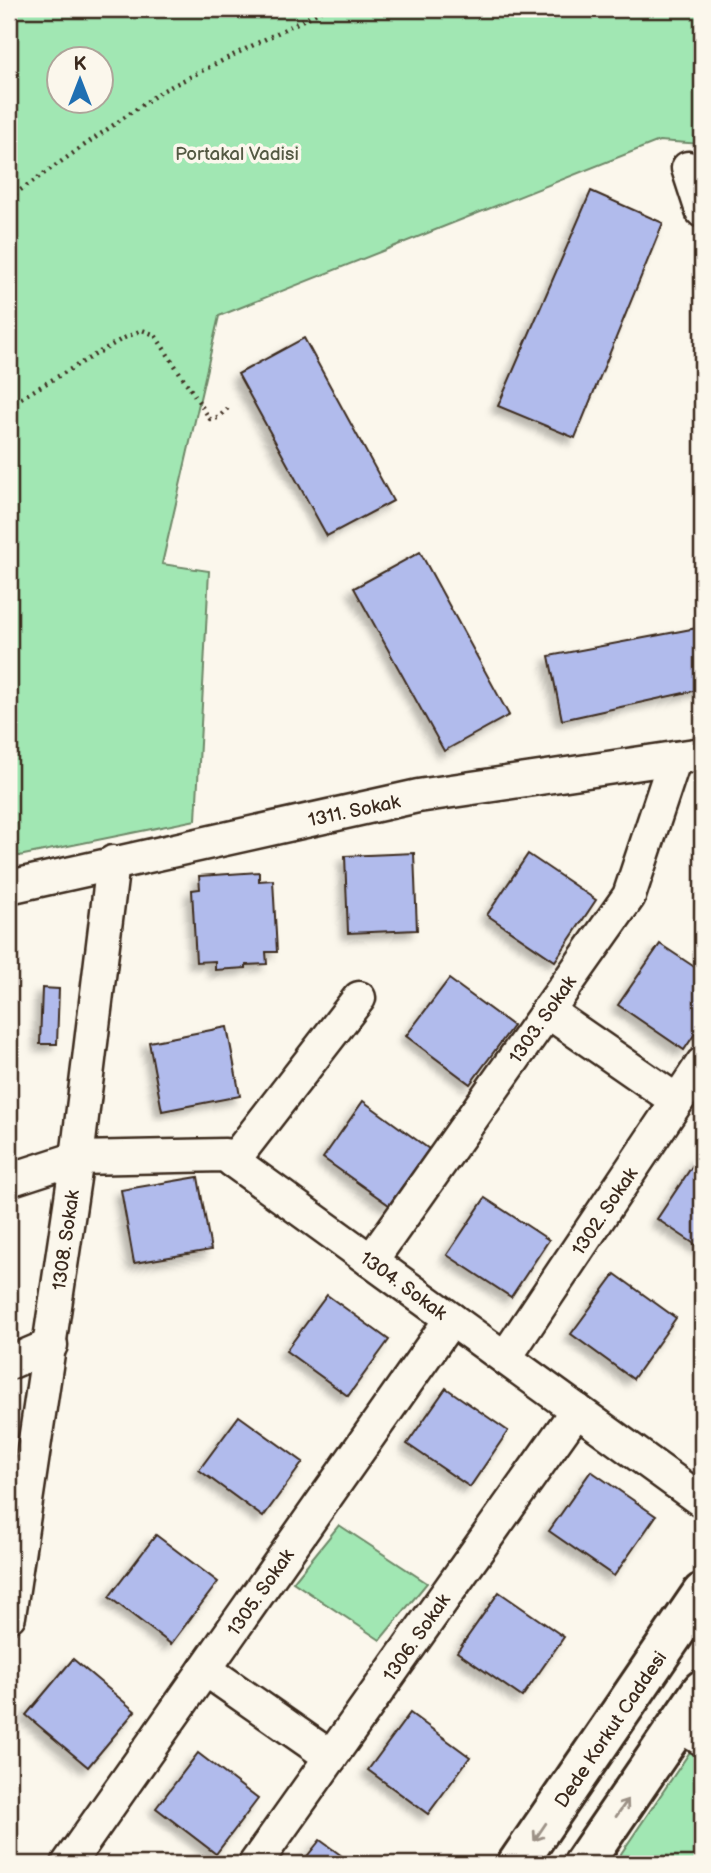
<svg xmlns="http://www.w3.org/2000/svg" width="711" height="1873" font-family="'Balsamiq Sans',sans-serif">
	<defs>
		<filter id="shadow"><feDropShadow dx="-6" dy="6" stdDeviation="3.5" flood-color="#0004"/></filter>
	</defs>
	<rect width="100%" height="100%" fill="#fbf7ec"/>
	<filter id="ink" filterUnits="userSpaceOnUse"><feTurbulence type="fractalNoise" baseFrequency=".0143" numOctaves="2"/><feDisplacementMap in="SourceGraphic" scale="14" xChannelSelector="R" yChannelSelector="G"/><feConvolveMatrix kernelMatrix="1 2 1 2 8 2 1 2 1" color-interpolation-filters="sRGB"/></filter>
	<g filter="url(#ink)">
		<!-- green -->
		<g fill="#a1e7b3" stroke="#6e8868" stroke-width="2" fill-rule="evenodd">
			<path d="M9 9H702V144L659 141 219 316 162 564 209 571 196 820 9 858ZM60 60H102V102H60Z"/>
			<path d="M339 1525 427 1583 380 1640 293 1582Z"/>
			<path d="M702 1734V1864H614Z"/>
		</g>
		<!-- building -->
		<g fill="#b1bbec" stroke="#3b2a1e" stroke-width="2" filter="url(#shadow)">
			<path d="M591 191 663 223 575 438 498 406Z"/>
			<path d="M304 338 393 501 327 536 238 374Z"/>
			<path d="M420 552 509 715 444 751 354 588Z"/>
			<path d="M702 627V689L562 720 549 656Z"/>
			<path d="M414 853 417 930 348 933 345 856Z"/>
			<path d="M528 854 596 900 555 961 487 915Z"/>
			<path d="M259 872V881L273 880 277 952H266L267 964 246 965V968L215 970V961L196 962 192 890 200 889 199 876Z"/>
			<path d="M660 944 702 972V1023L684 1050 618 1005Z"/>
			<path d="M449 979 513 1026 470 1084 406 1036Z"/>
			<path d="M42 988 59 989 57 1044H40Z"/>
			<path d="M227 1027 240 1096 162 1111 149 1042Z"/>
			<path d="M363 1101 429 1149 389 1205 323 1158Z"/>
			<path d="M699 1156 702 1158V1249L657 1219Z"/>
			<path d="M198 1177 211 1250 134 1263 121 1190Z"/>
			<path d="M485 1198 549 1240 511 1297 447 1255Z"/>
			<path d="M615 1274 676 1318 633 1379 571 1334Z"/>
			<path d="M327 1295 389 1340 348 1396 286 1351Z"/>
			<path d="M446 1388 508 1431 470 1487 407 1444Z"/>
			<path d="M239 1416 303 1462 263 1517 199 1470Z"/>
			<path d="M591 1471 656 1516 614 1576 549 1531Z"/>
			<path d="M156 1535 218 1582 171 1644 109 1597Z"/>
			<path d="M499 1592 564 1637 522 1697 457 1652Z"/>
			<path d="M73 1659 135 1711 88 1767 26 1715Z"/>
			<path d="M410 1713 470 1757 428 1814 368 1770Z"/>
			<path d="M198 1753 258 1799 216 1854 156 1808Z"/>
			<path d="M320 1840 353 1864H301Z"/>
		</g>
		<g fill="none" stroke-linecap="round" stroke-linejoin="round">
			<!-- minor casing -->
			<g stroke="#3b2a1e" stroke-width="37">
				<g id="minor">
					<path d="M688 168 702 211"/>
					<path d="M9 887 418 796 702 754"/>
					<path d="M547 1011 677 1101"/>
					<path d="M233 1161 359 998"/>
					<path d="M9 1180 77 1158 225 1155 702 1501"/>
					<path d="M371 1261 629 896 675 758"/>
					<path d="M505 1358 702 1064"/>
					<path d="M9 1363 51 1345"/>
					<path d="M9 1616 77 1158 113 862"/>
					<path d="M205 1669 331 1757"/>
					<path d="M679 1725 702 1739"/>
					<path d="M68 1864 451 1319"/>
					<path d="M255 1864 577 1410"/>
				</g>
			</g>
			<!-- secondary casing -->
			<g stroke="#3b2a1e" stroke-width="44">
				<g id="secondary">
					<path d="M517 1864 702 1593"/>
					<path d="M583 1864 702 1690"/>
				</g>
			</g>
			<!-- path -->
			<g stroke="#3b2a1e" stroke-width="4.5" stroke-dasharray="2 5" stroke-linecap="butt">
				<path d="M9 198 162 91 325 9"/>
				<path d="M9 405 122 339 142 330 155 335 210 419 218 418 230 406"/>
			</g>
			<!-- minor -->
			<use href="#minor" stroke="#fbf7ec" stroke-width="32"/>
			<!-- secondary -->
			<use href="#secondary" stroke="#fbf7ec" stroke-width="38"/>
		</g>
		<!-- one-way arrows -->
		<defs><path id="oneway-shaft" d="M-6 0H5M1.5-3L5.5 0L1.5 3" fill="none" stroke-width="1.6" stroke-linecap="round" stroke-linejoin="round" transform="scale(1.75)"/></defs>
		<g stroke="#9b9085">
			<use href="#oneway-shaft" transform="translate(622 1808) rotate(-55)"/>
			<use href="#oneway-shaft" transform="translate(540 1832) rotate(124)"/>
		</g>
	</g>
	<g text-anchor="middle" stroke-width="7" stroke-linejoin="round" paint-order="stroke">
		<!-- park labels -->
		<g font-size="19" fill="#545943" stroke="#fbf7ec">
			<text x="237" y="160">Portakal Vadisi</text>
		</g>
		<!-- street labels -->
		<g font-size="19" fill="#3b2a1e" stroke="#fbf7ec">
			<text transform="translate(354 810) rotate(-12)" y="7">1311. Sokak</text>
			<text transform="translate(542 1019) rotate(-55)" y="7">1303. Sokak</text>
			<text transform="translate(604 1211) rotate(-56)" y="7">1302. Sokak</text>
			<text transform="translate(65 1240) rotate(-82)" y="7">1308. Sokak</text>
			<text transform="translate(404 1285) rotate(36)" y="7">1304. Sokak</text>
			<text transform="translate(260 1592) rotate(-55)" y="7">1305. Sokak</text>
			<text transform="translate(416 1637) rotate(-55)" y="7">1306. Sokak</text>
			<text transform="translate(610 1729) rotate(-56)" y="7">Dede Korkut Caddesi</text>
		</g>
	</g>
	<!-- margin -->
	<rect width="711" height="1873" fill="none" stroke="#fbf7ec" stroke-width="35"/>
	<rect x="18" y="18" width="676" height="1838" fill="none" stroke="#3b2a1e" stroke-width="2.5" filter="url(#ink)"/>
	<!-- north arrow -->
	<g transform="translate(80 80)"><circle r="33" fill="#fbf7ec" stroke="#aea59a" stroke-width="2"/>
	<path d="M0-5L12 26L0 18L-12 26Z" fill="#1f6fb2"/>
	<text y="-10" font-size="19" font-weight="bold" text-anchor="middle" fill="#3b2a1e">K</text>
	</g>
</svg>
